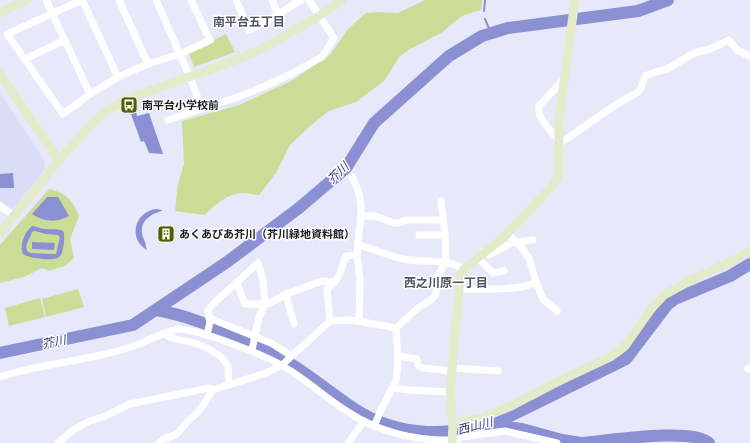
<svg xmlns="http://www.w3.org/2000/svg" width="750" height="443" font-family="'DM Sans','Noto Sans JP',sans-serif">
	<rect width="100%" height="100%" fill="#e7e9fb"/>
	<!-- built -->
	<path fill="#daddf6" d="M0 93 44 160 45 169 14 208H10L0 200Z"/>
	<!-- green -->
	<g fill="#cbdc96">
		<path d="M425 0H482L481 10 462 16 441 33 410 49 400 56 384 81 356 102 329 111 310 126 290 145 276 173 259 195C254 195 248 193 243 193 229 193 214 205 205 215L175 211 178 184 184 164 182 121 239 105 291 81 330 55 348 29 366 13 377 12 398 13Z"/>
		<path d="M226 34 235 52 194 67 189 54 215 42 214 40Z"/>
		<path d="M49 189C67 193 73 201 79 216L70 239 74 258 65 266 49 271 42 268 24 277 0 283V245Z"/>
		<path d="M78 289 84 307 46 317 42 299Z"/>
		<path d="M40 298 45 317 9 326 5 308Z"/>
	</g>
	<!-- water -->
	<g fill="#8b90d3" fill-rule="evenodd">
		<path d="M136 112 137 116 149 113 163 154 149 153 144 141 141 142 131 114Z"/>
		<path d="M13 173 14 188H0V174Z"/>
		<path d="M47 197H58L69 216C57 223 44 222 32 214Z"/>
		<path d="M156 209 162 210V211C153 213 140 220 142 233 142 236 144 239 145 242 146 245 146 248 147 250 128 239 134 212 156 209Z"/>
		<path d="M32 226C37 226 40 229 45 229 51 230 57 228 63 231 65 235 64 238 64 243 63 247 63 254 59 257 54 262 28 258 23 254 19 246 25 231 32 226ZM35 231 46 234 58 235 60 237 56 254 30 253 27 251 26 246 32 232Z"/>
		<path d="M32 242 55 243 54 250 32 249Z"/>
	</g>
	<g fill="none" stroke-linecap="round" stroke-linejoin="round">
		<!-- stream -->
		<g stroke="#8b90d3" stroke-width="2">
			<path d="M484 11 485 0"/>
			<path d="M485 19 491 33"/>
		</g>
		<!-- river -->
		<g stroke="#8b90d3" stroke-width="12">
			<path d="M156 310C186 315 214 327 242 339 258 347 275 354 291 364 312 377 332 394 353 408 398 438 455 438 504 419L626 359 667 305 675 299 730 276 750 264"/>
			<path d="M0 353 133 325 227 262 299 208 346 168 374 123 449 56 482 36 508 28 638 11 668 0"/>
			<path d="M491 425 522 429 562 440 581 443"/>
			<path d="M583 443C607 441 693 427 709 443"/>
		</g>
		<!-- street -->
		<g stroke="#fff" stroke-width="7">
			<path d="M46 0 90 94"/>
			<path d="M82 0 7 34 63 114 90 94 118 77 148 64 180 54 210 40 191 0"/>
			<path d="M82 0 118 77"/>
			<path d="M119 0 148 64"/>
			<path d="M156 0 190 77 202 109"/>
			<path d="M236 0 249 30 267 21 301 0"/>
			<path d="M272 0 278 14"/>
			<path d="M25 59 65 40"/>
			<path d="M168 120 238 97 263 87 289 75 322 57 334 38 309 0"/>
			<path d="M559 141C552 131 536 118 539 106L564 79"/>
			<path d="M559 144 617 104 638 92 641 88 645 76 655 72 667 69 694 53 710 49 729 40 737 50 750 56"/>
			<path d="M352 177C358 188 362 201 361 214 361 224 358 234 358 245"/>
			<path d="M0 206 14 216"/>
			<path d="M361 216H375L394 223H399L406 220H443"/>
			<path d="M507 233 521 247 529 258 536 282 543 299 557 311"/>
			<path d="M419 235H445"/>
			<path d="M516 242 533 240"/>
			<path d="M483 252 489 255 515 241"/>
			<path d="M357 255 360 279 359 321"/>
			<path d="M477 257 493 273 504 271"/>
			<path d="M237 283 245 304H264L270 303 286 294 322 281 335 282"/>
			<path d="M459 289C478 289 522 291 536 282"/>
			<path d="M286 294 294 324"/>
			<path d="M209 318 273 344 291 356"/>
			<path d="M330 321 349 320 357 321 396 328"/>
			<path d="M164 334C173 340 181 340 191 342 204 346 221 354 228 366L229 385"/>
			<path d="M207 335 210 322 208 310 214 303 258 263 263 280 265 304 259 317 252 350"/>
			<path d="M398 356 417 359 418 365 422 368 452 371"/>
			<path d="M452 368 498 371"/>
			<path d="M748 369 750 368"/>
			<path d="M0 377C45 362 94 361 139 344 147 341 171 329 178 329 194 330 211 336 225 341 244 348 263 355 281 365 305 378 325 398 348 412 378 432 416 441 452 440"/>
			<path d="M393 388C411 391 431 391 450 392"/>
			<path d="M374 426 382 408 396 381 398 363 396 328 418 308 431 300 436 294 437 278 445 263 446 258 445 235 441 201"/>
			<path d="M58 443 73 430 90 421 103 417 130 404 209 388 213 390"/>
			<path d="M159 443 164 439 177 434 188 421 199 411 213 390 266 373 282 365 330 321 327 289C332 284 338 280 340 273 343 267 343 262 346 256L357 255 358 245C373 248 388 256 403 259 422 263 446 258 464 269"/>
			<path d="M348 443 364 421"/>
			<path d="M452 443 461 437 505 431 557 443"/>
		</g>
		<!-- secondary -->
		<g stroke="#e4ebca" stroke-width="9">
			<path d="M0 13 27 0"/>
			<path d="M0 74 59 160"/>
			<path d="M0 233 59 160 89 127 105 111 130 98 228 63 260 50 319 16 342 0"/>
			<path d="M453 424 482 418 511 406 557 382 610 357 625 346 651 309 664 295 691 280 736 259 750 250"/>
			<path d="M452 443 453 424 450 392 460 278 464 269 504 237 554 184 559 172V120L575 0"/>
		</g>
	</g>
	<!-- icons -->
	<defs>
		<g id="bus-square" transform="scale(0.9)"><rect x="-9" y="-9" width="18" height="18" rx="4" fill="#505f00" stroke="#fff"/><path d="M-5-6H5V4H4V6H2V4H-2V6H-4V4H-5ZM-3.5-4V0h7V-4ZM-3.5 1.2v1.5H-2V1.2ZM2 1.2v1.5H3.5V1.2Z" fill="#fff"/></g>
		<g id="building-square" transform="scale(0.9)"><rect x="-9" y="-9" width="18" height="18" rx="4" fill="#505f00" stroke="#fff"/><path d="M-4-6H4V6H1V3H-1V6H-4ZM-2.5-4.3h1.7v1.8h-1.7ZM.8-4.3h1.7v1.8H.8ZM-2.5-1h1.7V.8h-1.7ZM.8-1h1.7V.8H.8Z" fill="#fff"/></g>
	</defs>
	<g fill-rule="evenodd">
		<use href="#bus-square" x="129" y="105"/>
		<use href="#building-square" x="166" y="234"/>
	</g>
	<g text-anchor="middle" stroke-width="3" stroke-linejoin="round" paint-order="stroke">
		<!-- poi labels -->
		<g font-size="11" font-weight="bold" fill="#1a1b21" stroke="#fff" text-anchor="start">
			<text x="142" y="109">南平台小学校前</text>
			<text x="179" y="238">あくあぴあ芥川（芥川緑地資料館）</text>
		</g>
		<!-- neighbourhood labels -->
		<g font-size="12" font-weight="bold" fill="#525463" stroke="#fff">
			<text x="249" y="26">南平台五丁目</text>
			<text x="446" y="287">西之川原一丁目</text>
		</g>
		<!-- water labels -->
		<g font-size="12" font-style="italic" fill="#373382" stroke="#fff">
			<text transform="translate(338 173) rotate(-44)" y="4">芥川</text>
			<text transform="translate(54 342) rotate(-12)" y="4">芥川</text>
			<text transform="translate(475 426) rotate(-14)" y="4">西山川</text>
		</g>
	</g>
</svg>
